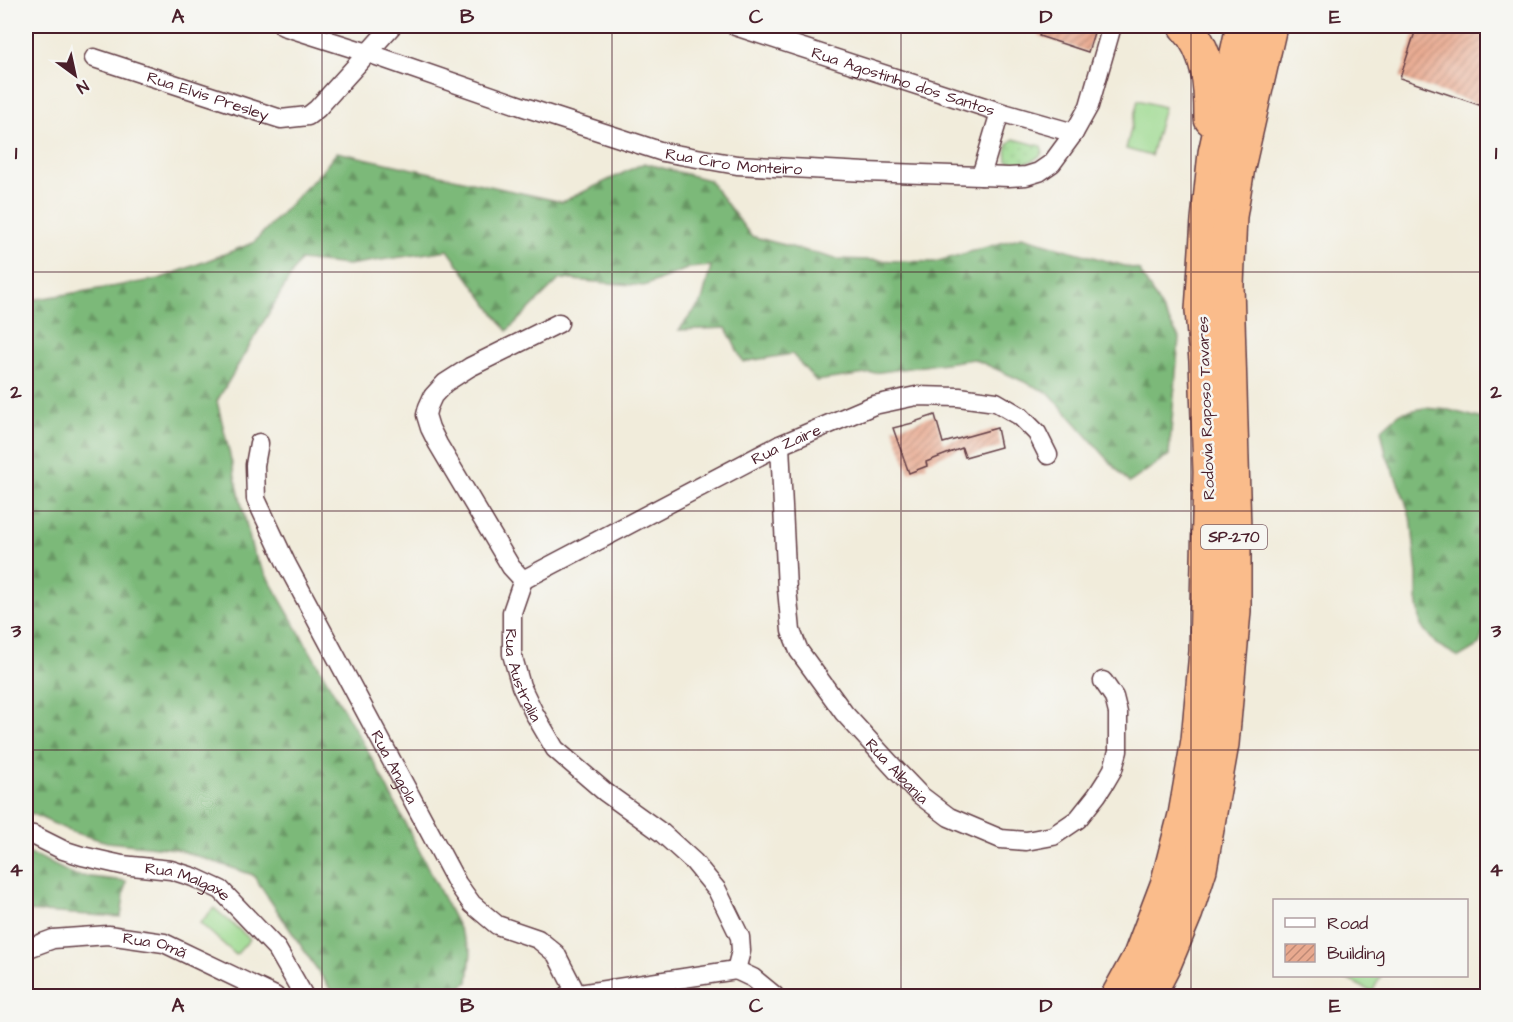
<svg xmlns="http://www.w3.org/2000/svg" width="1513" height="1022" font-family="'Architects Daughter',sans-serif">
	<defs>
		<pattern id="grass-dots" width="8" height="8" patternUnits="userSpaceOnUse" patternTransform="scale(1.5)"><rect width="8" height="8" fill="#9bd98e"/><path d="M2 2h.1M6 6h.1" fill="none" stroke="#87ba7b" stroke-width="1.8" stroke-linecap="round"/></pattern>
		<pattern id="forest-firs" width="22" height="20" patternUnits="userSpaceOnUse" patternTransform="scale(1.5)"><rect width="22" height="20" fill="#7cb979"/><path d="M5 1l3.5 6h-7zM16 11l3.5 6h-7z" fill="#689663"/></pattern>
		<pattern id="building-hatch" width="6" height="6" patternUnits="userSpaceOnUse" patternTransform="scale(1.5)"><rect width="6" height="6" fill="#e8a98f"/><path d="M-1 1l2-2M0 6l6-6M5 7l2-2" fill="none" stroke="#be8975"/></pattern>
	</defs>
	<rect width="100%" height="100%" fill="#f6f6f2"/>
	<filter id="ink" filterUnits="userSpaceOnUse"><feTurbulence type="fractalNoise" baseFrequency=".0167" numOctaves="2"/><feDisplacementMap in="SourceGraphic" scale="12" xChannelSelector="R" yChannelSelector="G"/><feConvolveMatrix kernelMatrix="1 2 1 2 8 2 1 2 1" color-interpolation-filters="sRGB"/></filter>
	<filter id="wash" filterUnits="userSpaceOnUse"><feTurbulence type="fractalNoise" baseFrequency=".008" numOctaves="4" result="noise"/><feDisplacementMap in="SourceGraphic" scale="24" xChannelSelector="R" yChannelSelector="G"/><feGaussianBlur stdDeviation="1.35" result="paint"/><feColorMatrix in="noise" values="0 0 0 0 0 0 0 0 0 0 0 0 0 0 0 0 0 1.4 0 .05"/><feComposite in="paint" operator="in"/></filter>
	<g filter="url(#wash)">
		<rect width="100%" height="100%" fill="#f1ecdb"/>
		<!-- grass -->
		<path fill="url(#grass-dots)" stroke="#727c5c" stroke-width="1.5" d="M1014 139 1041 146 1043 152C1035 163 1019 166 1007 161 1006 152 1005 144 1014 139Z"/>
		<!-- forest -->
		<g fill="url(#forest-firs)" stroke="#636c52" stroke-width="1.5">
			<path d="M337 152 562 202 644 163 709 180 751 236 836 259 935 262 1022 237 1139 270 1179 338 1169 455 1129 483 1049 393 974 359 816 381 792 354 743 362 726 328 679 330 702 301 711 266 689 268 644 286 560 279 507 331 448 250 348 265 300 260 217 401 253 552 374 762 471 952 468 982 447 996H335L253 875 176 849 107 842 72 832 26 811V301L159 279 253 243 322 171Z"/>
			<path d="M1424 408 1449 410 1487 420V621L1479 645 1459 657 1436 644 1421 626 1417 598V575L1412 524 1405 500 1386 454 1381 430 1400 413Z"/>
			<path d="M26 853 39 857 73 875 126 881 121 917 26 911Z"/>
		</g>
		<!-- park -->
		<g fill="#9bd98e" stroke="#727c5c" stroke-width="1.5">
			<path d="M1138 100 1164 107 1151 156 1126 149Z"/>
			<path d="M214 908 250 939 236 955 200 923Z"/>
			<path d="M1341 976H1381L1372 992Z"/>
		</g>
		<g id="blocks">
			<!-- building -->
			<g fill="url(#building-hatch)">
				<path d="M1042 26H1096L1088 52 1039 36Z"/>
				<path d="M1417 26H1488V108L1400 78Z"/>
				<path d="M935 415 943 443 997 428 1001 447 965 457 962 448 926 462 927 466 909 473 893 428 917 422V421Z"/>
			</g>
		</g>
	</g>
	<g filter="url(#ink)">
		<use href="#blocks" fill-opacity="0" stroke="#633e45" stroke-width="1.5"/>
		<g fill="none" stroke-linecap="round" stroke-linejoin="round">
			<!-- street casing -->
			<g stroke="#633e45" stroke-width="21">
				<g id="street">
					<path id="s1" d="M283 26 368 53 521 106 663 152 737 165 865 172 1009 177 1026 176 1039 172 1052 163 1074 133 1089 106 1112 26"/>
					<path id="s2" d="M735 26 1000 112 1074 133"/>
					<path id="s3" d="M94 58 281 119 308 116 317 109 392 26"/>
					<path d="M981 176 1000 112"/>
					<path id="s4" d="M559 323 470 367 445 383 433 396 428 407 426 415 430 428 438 444 511 567 523 580 512 612V654L521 686 534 713 555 749 605 792 662 833 694 862 717 890 740 937 741 951 736 970"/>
					<path id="s5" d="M259 443 255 465 256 499 286 563 457 883 472 904 497 925 538 939 556 954 577 995"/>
					<path id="s6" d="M780 445 787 589 791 631 799 651 844 713 896 770 920 795 949 817 1001 839 1026 841 1053 836 1078 819 1097 795 1106 781 1113 769 1118 751V713L1114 697 1103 681"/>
					<path id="s7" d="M523 580 780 445 874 405 916 396 959 397 996 402 1020 416 1037 433 1048 455"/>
					<path id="s8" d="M26 834 33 835 63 850 82 856 122 865 171 870 193 877 221 890 277 949 304 996"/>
					<path id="s9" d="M26 949 53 939 108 935 164 943 275 996"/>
					<path d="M736 970 753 978 775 996"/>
					<path d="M566 996 736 970"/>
				</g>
			</g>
			<!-- highway casing -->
			<g stroke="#633e45" stroke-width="36">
				<g id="highway">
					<path d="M1185 26C1209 50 1211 86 1211 119"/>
					<path d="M1118 996 1140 956 1167 885 1185 815 1198 740 1206 652 1210 472 1206 361 1202 310 1208 220 1215 153 1243 26"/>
					<path d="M1148 996 1163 967 1186 912 1200 869 1222 744 1234 611V530L1227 285 1230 216 1238 167 1270 26"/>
				</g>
			</g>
			<!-- street -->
			<use href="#street" stroke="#fff" stroke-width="18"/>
			<!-- highway -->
			<use href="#highway" stroke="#fabc8b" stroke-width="33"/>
		</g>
	</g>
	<!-- grid -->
	<path fill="none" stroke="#4a1f2b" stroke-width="1.5" stroke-opacity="0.55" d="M322 26V996M612 26V996M901 26V996M1191 26V996M26 272H1488M26 511H1488M26 750H1488"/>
	<g text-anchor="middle" stroke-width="5" stroke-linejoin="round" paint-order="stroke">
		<!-- shield labels -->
		<rect fill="#f6f6f2" stroke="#7e6067" stroke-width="1.5" x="1201" y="525" width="66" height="24" rx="4.5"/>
		<g font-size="15" font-weight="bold" fill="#4a1f2b">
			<text x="1234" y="542">SP-270</text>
		</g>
		<!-- street labels -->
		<g font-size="16" fill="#4a1f2b" stroke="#f6f6f2">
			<text dy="6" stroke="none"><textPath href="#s2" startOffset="177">Rua Agostinho dos Santos</textPath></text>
			<text dy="6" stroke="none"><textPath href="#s3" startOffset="120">Rua Elvis Presley</textPath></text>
			<text dy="6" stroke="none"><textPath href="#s1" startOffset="472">Rua Ciro Monteiro</textPath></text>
			<text transform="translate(1205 408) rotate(-92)" y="6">Rodovia Raposo Tavares</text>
			<text dy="6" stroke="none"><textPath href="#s7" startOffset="296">Rua Zaire</textPath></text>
			<text dy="6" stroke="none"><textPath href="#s4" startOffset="458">Rua Australia</textPath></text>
			<text dy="6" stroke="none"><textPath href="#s5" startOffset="358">Rua Angola</textPath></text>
			<text dy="6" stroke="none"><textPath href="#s6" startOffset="363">Rua Albania</textPath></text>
			<text dy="6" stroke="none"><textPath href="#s8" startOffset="170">Rua Malgaxe</textPath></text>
			<text dy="6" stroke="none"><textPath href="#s9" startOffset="132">Rua Omã</textPath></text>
		</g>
	</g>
	<!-- margin -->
	<rect width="1513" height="1022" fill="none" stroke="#f6f6f2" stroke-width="66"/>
	<!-- legend -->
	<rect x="1273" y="899" width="195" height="78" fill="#f6f6f2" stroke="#b1a0a2" stroke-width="1.5"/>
	<rect x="1285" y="918" width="30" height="9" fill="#ffffff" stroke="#b1a0a2" stroke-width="1.5"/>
	<text x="1327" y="929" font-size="18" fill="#4a1f2b">Road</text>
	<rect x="1285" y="944" width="30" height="18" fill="url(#building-hatch)" stroke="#b1a0a2" stroke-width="1.5"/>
	<text x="1327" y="959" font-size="18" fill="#4a1f2b">Building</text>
	<!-- north arrow -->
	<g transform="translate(75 75) rotate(147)" stroke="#f6f6f2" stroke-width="4.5" paint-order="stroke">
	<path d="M0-4.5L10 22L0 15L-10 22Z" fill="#4a1f2b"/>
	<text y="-9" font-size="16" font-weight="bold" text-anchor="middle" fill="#4a1f2b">N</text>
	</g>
	<rect x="33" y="33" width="1447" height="956" fill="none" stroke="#4a1f2b" stroke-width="2"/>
	<g font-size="20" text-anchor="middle" font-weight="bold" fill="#4a1f2b">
		<text x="178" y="23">A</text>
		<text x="467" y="23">B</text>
		<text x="756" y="23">C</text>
		<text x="1046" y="23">D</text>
		<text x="1335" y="23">E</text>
		<text x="16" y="159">1</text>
		<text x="1496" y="159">1</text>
		<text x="16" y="398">2</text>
		<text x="1496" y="398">2</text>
		<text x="16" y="637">3</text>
		<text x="1496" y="637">3</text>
		<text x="16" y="876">4</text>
		<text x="1496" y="876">4</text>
		<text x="178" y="1012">A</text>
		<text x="467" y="1012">B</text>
		<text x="756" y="1012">C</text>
		<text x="1046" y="1012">D</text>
		<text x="1335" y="1012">E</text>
	</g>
</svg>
